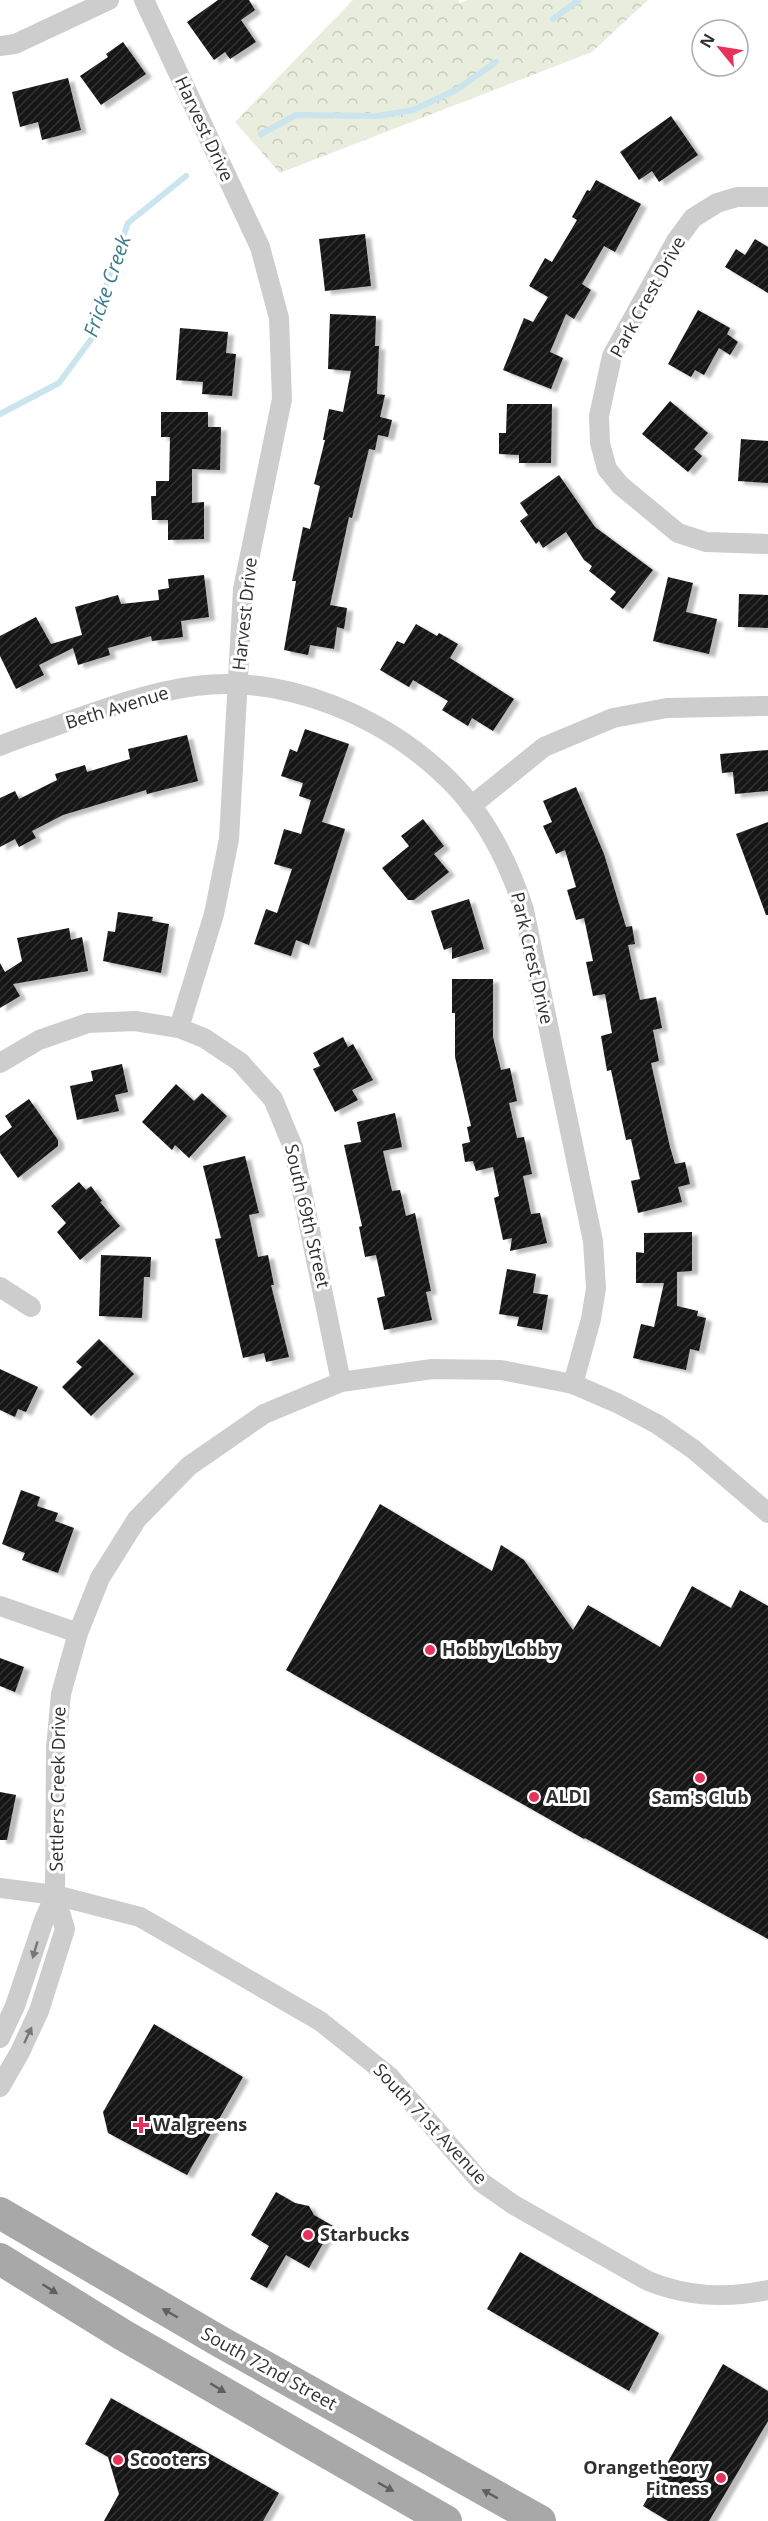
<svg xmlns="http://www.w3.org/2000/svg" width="768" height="2521" font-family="'Open Sans',sans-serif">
	<defs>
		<pattern id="forest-crowns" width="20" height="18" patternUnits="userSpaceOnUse" patternTransform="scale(1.5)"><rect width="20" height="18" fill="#e8edde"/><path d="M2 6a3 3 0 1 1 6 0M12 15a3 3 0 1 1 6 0" fill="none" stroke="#c7ccbf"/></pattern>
		<pattern id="building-hatch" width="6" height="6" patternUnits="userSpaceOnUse" patternTransform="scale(1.5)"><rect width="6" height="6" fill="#171717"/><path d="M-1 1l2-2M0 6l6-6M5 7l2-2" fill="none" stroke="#303030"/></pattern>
		<filter id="shadow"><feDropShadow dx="6" dy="3.5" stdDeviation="1.5" flood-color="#0004"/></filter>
	</defs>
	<rect width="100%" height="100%" fill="#fff"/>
	<!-- forest -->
	<path fill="url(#forest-crowns)" d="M353 0H459V3L468 0H648L592 52 280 173 235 122Z"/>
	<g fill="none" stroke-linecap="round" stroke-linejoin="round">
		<!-- stream -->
		<g stroke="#cae5ed" stroke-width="6">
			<path d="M553 19 579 0"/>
			<path d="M261 134 296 115 377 116 413 110 456 90 496 62"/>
			<path d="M0 414 59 383 92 338 109 276 128 223 186 176"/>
		</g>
	</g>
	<!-- building -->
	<g fill="url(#building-hatch)" filter="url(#shadow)">
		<path d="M218 0H249L255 10 241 20 256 42 230 59 225 52 214 60 187 22Z"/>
		<path d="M123 42 146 74 101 105 80 76 108 57 106 54Z"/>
		<path d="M68 78 81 130 42 140 38 122 20 127 12 92Z"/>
		<path d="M671 116 698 155 659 182 652 171 639 180 620 152Z"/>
		<path d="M596 180 641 204 615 252 604 246 582 284 591 290 574 319 566 314 550 352 563 358 551 389 503 370 524 318 533 322 548 297 529 286 545 258 552 262 577 220 572 217 587 190 590 191Z"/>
		<path d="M365 234 371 286 325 291 319 239Z"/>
		<path d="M755 239 768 247V293L725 267 736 249 745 255Z"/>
		<path d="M698 310 730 328 727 334 738 342 730 355 719 348 704 375 695 370 691 377 668 364Z"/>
		<path d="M330 314 376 316 375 346H379L377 394 385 395 380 417 392 420 388 437 378 435 375 450 369 449 352 518 349 517 330 605 347 608 344 629 337 627 334 649 310 645 308 655 284 650 296 581H292L303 527 310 529 320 486 314 484 325 440H323L329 409 343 412 351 371 328 369Z"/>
		<path d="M180 328 228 332 226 353 236 354 232 396 202 394 203 382 176 380Z"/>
		<path d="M670 401 708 433 694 449 702 456 688 472 642 434Z"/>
		<path d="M507 404H552L551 463H519V455L499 454V433H506Z"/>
		<path d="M161 412H208V427H221L220 470 192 469V503L204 502V539L168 540V520H152L151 496H156V481H169L170 437H161Z"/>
		<path d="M741 439 768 441V483L738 481Z"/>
		<path d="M559 475 595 527 653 570 623 609 610 599 616 592 589 571 592 566 584 560 566 532 543 548 539 541 536 544 520 521 528 515 520 503Z"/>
		<path d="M204 575 209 617 181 621 183 637 152 641 151 636 108 648 110 655 78 665 73 648 39 665 44 675 16 689 0 656V636L36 617 51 644 82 635 75 607 118 595 121 604 159 600 158 590 169 588 168 579Z"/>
		<path d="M668 577 693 583 686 612 717 619 709 654 653 641Z"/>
		<path d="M739 594 768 595V628L738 627Z"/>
		<path d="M416 624 437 636 439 633 458 644 450 658 514 699 493 731 472 718 468 726 442 710 448 701 413 680 409 687 380 670 397 641 404 644Z"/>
		<path d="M305 729 349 744 322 822 345 829 309 945 296 940 291 956 254 944 266 909 277 913 292 869 274 864 284 829 301 834 311 800 299 796 303 783 281 776 290 749 297 752Z"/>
		<path d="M187 735 198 781 147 794 146 790 63 815 32 831 36 838 19 847 15 839 0 847V798L15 791 19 799 57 780 55 774 85 765 87 772 130 759 128 749Z"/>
		<path d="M768 750V791L735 794 733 772 722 773 720 754Z"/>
		<path d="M576 787 604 854 626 927 632 926 635 944 628 945 640 1000 656 997 662 1028 653 1030 659 1061 651 1063 670 1147 675 1164 685 1162 690 1184 678 1187 682 1202 638 1213 631 1181 640 1179 631 1139 626 1140 611 1070 607 1071 601 1036 612 1033 605 994 593 996 586 962 593 961 584 918 576 920 567 890 576 887 565 850 556 854 543 826 552 822 543 801Z"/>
		<path d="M423 819 444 846 434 854 449 872 414 900H408L382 868 409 846 401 836Z"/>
		<path d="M768 822V915H766L736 834Z"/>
		<path d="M469 899 484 949 452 959V947L444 950 431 911Z"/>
		<path d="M118 912 153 917 152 921 169 924 161 973 103 961 108 931 115 932Z"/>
		<path d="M69 928 71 940 82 937 88 971 13 984 20 996 0 1008V963L5 972 22 961 17 938Z"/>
		<path d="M452 979H493V1037L501 1070 510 1068 517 1101 509 1103 517 1138 524 1137 532 1174 523 1176 531 1214 540 1213 547 1243 510 1251 512 1238 503 1240 494 1198 499 1196 493 1167 476 1171 473 1161 465 1162 462 1144 470 1142 467 1127 471 1126 455 1057V1013H452Z"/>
		<path d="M343 1037 348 1047 353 1044 373 1080 352 1090 358 1100 335 1112 313 1069 320 1066 313 1053Z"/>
		<path d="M122 1064 128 1092 115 1095 119 1111 77 1120 70 1086 93 1081 91 1071Z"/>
		<path d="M176 1084 194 1101 202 1093 227 1116 189 1158 175 1145 172 1150 142 1122Z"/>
		<path d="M29 1099 58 1140V1146L18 1178 0 1153V1136L12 1127 5 1116Z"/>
		<path d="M395 1113 402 1147 383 1151 392 1191 400 1190 406 1216 415 1213 431 1291 426 1292 432 1320 384 1330 377 1298 385 1296 376 1255 365 1257 359 1227 362 1226 344 1145 361 1142 357 1122Z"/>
		<path d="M245 1156 259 1213 249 1215 258 1257 268 1255 274 1285H271L289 1357 266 1362 264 1353 243 1358 215 1239 221 1238 203 1166Z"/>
		<path d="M79 1182 86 1190 91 1186 102 1201 100 1202 120 1226 80 1260 57 1232 66 1223 51 1206Z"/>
		<path d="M692 1232V1271L677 1272V1306L698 1311 697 1316 706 1318 699 1351 690 1349 686 1370 633 1358 641 1324 654 1327 664 1283H636V1252L644 1253V1233Z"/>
		<path d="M101 1255 151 1257 150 1277H144L142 1318 99 1316Z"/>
		<path d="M507 1269 536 1274 533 1293 548 1295 542 1330 517 1326 519 1317 499 1314Z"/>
		<path d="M99 1339 134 1374 91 1416 62 1387 82 1367 76 1362Z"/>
		<path d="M0 1369 38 1387 26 1412 18 1409 15 1417 0 1410Z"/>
		<path d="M21 1490 40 1497 37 1506 58 1513 55 1521 74 1528 58 1573 22 1560 25 1553 2 1544Z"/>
		<path d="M380 1504 492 1571 501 1545 524 1560 573 1630 588 1605 660 1647 692 1586 731 1608 740 1590 768 1606V1939L585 1838 584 1839 286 1670Z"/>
		<path d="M0 1658 24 1667 15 1692 0 1686Z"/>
		<path d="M0 1792 16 1795 7 1840H0Z"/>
		<path d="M154 2024 243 2077 187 2175 108 2133 103 2112Z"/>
		<path d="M276 2192 295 2203 309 2206 314 2215 333 2226 309 2268 286 2255 267 2288 250 2279 269 2246 251 2235Z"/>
		<path d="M520 2252 659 2333 629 2391 487 2309Z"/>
		<path d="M723 2364 768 2391V2421L709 2521H668L643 2506Z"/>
		<path d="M111 2398 279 2493 263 2521H104L119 2494 108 2457 85 2444Z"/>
	</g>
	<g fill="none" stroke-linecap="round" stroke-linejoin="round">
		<!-- street -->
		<g stroke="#cdcdcd" stroke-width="20">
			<path d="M144 0 260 247 279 318 282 399 243 589 229 839 214 914 179 1028"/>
			<path d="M0 46 15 44 109 0"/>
			<path d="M768 197H737L717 203 693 218 676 241 612 356 599 416 600 443 607 469 620 485 678 533 706 542 768 544"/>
			<path d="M0 746C20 737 43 731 64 723 106 708 150 692 195 686 286 674 386 717 450 781 485 816 509 863 524 910L593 1241 596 1288 591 1319 573 1384"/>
			<path d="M471 806 544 747 613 718 667 708 768 706"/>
			<path d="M0 1063 39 1040 88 1023 135 1021 179 1028 204 1038 240 1062 273 1099 293 1147 341 1382"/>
			<path d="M0 1287 31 1307"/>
			<path d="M0 1606 78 1633"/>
			<path d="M0 1888 55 1895 140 1917 320 2021 389 2076 481 2182 514 2205 648 2281C688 2297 726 2299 768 2290"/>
			<path d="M0 2038 15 2006 44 1920 55 1895"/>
			<path d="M0 2087 20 2052 39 2011 65 1929 55 1895 56 1748 61 1694 78 1633 100 1578 137 1519 189 1466 264 1414 341 1382 432 1369 501 1370 573 1384 617 1403 657 1424 693 1449 768 1513"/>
		</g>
		<!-- primary -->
		<g stroke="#a8a8a8" stroke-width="32">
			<path d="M0 2213 219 2341 540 2521"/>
			<path d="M0 2259 123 2335 446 2521"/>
		</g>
	</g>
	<!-- one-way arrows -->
	<defs><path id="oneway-solid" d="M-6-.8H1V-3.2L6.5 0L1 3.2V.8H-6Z" transform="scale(1.5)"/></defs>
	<g fill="#777">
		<use href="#oneway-solid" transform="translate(35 1950) rotate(106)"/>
		<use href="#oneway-solid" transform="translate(28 2035) rotate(-65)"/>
	</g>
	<g fill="#606060">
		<use href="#oneway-solid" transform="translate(50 2289) rotate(32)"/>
		<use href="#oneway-solid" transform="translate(170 2313) rotate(-150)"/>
		<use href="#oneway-solid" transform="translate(218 2388) rotate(31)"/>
		<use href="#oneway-solid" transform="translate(386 2487) rotate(29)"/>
		<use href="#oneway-solid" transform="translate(490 2494) rotate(-151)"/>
	</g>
	<!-- markers -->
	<g fill="#e8315b" stroke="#fff" stroke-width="2">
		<circle cx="430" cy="1650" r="6"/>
		<circle cx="700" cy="1778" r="6"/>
		<circle cx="534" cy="1797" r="6"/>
		<path d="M138 2116h6v6h6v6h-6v6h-6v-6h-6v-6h6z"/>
		<circle cx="308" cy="2235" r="6"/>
		<circle cx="118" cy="2460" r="6"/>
		<circle cx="721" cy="2478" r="6"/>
	</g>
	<g text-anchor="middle" stroke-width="6" stroke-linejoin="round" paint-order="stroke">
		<!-- street labels -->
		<g font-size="18" fill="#303030" stroke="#fff">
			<text transform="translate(204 129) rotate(65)" y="6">Harvest Drive</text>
			<text transform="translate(648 297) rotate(-61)" y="6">Park Crest Drive</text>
			<text transform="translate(245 614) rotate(-84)" y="6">Harvest Drive</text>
			<text transform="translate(117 708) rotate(-17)" y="6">Beth Avenue</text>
			<text transform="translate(532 958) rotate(77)" y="6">Park Crest Drive</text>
			<text transform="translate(307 1216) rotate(77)" y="6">South 69th Street</text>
			<text transform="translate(58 1789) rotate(-89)" y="6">Settlers Creek Drive</text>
			<text transform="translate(430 2124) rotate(47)" y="6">South 71st Avenue</text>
			<text transform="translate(269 2369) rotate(29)" y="6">South 72nd Street</text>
		</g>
		<!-- poi labels -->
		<g font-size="18" font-weight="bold" fill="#303030" stroke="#fff" text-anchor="start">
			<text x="442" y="1656">Hobby Lobby</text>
			<text x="546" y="1803">ALDI</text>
			<text x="700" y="1804" text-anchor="middle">Sam's Club</text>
			<text x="153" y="2131">Walgreens</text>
			<text x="320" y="2241">Starbucks</text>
			<text x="130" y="2466">Scooters</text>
			<text x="709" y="2474" text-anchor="end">Orangetheory<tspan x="709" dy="21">Fitness</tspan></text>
		</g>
		<!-- water labels -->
		<g font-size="20" font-style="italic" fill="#3a7a8d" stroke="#fff">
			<text transform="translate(107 286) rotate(-71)" y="7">Fricke Creek</text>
		</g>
	</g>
	<!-- north arrow -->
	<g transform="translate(720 48) rotate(300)"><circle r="28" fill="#ffffff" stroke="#acacac" stroke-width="1.5"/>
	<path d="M0-4.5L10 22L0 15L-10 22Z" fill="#e8315b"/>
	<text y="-9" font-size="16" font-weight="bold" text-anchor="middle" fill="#303030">N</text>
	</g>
</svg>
